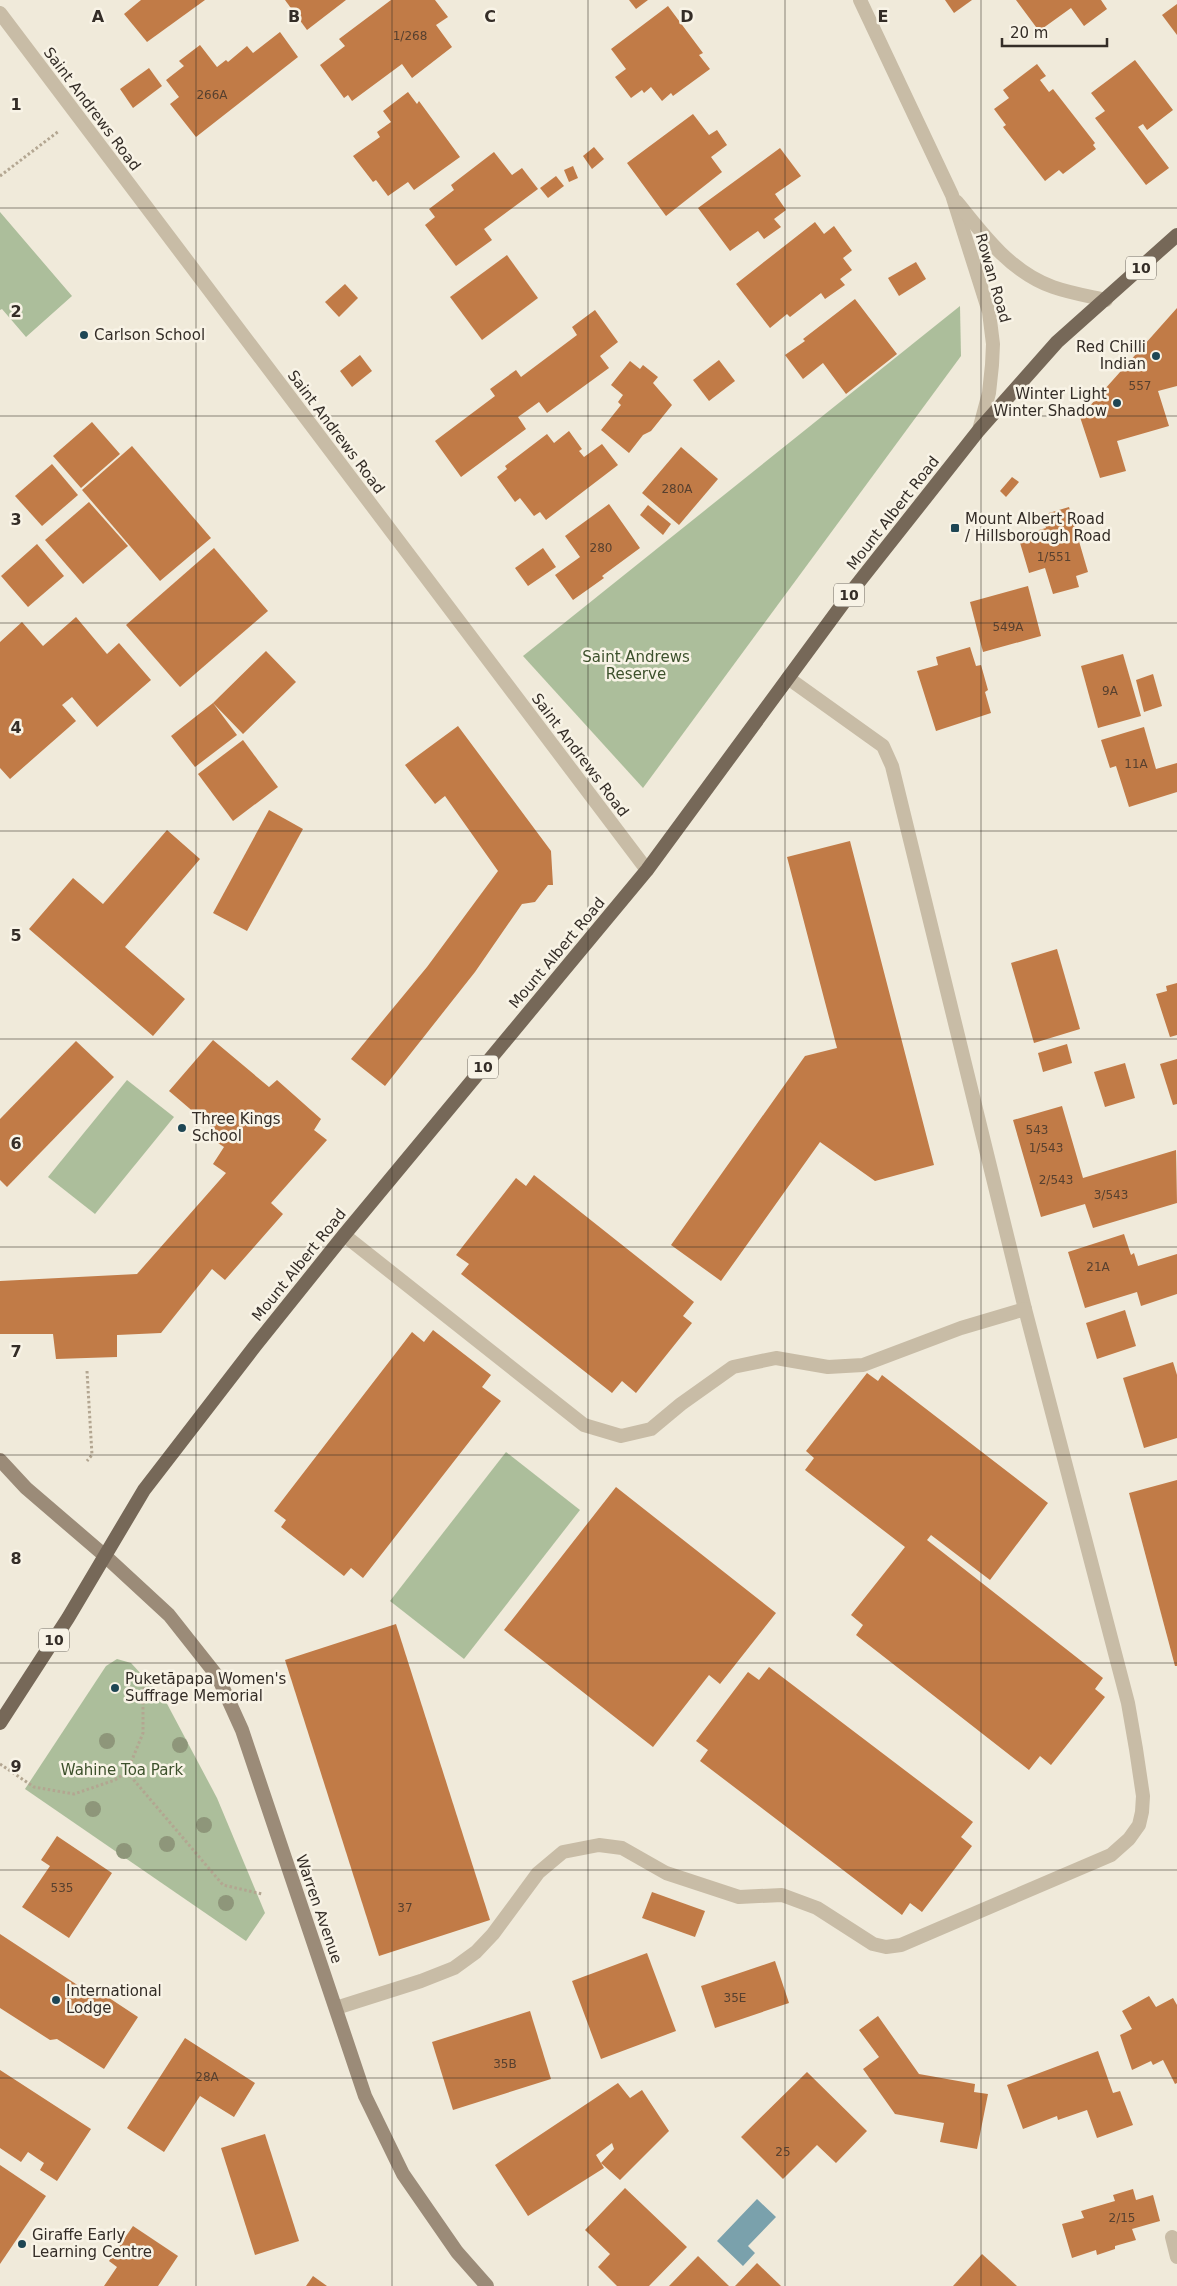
<svg xmlns="http://www.w3.org/2000/svg" width="1177" height="2286" font-family="'DejaVu Sans',sans-serif">
	<rect width="100%" height="100%" fill="#f0eada"/>
	<!-- green -->
	<g fill="#acbe9b">
		<path d="M0 212 72 296 26 337 2 309 0 310Z"/>
		<path d="M960 306 961 356 643 788 523 656Z"/>
		<path d="M127 1080 174 1117 95 1214 48 1177Z"/>
		<path d="M506 1452 580 1510 464 1659 390 1601Z"/>
		<path d="M117 1659 131 1663 165 1700 217 1798 265 1913 246 1941 25 1789 106 1666Z"/>
	</g>
	<!-- water -->
	<path fill="#7aa1ac" d="M757 2199 776 2217 748 2246 755 2253 743 2266 717 2241Z"/>
	<!-- building -->
	<g fill="#c17b47">
		<path d="M141 0H205L147 42 124 14Z"/>
		<path d="M285 0H346L307 30Z"/>
		<path d="M391 0H435L448 17 436 25 452 47 412 78 402 64 352 101 348 95 344 98 320 65 345 46 339 39Z"/>
		<path d="M629 0H648L636 9Z"/>
		<path d="M945 0H972L954 13Z"/>
		<path d="M1016 0H1101L1107 9 1084 26 1071 8 1039 31Z"/>
		<path d="M1177 4V35L1162 15Z"/>
		<path d="M668 6 703 53 699 55 710 69 673 96 671 93 662 101 651 87 644 93 642 90 631 98 615 77 626 69 611 49Z"/>
		<path d="M280 32 298 57 196 137 170 104 179 97 166 80 184 66 179 61 200 45 217 67 226 60 228 62 247 46 253 53Z"/>
		<path d="M1135 60 1173 110 1147 130 1143 124 1138 127 1169 168 1146 185 1095 118 1105 111 1091 93Z"/>
		<path d="M1037 64 1046 76 1040 80 1049 92 1053 89 1095 143 1093 145 1096 149 1063 174 1059 170 1045 181 1003 127 1006 125 994 109 1009 98 1003 90Z"/>
		<path d="M149 68 162 86 133 108 120 89Z"/>
		<path d="M408 92 417 104 419 101 460 157 414 190 408 182 388 196 376 180 373 182 353 156 380 137 377 132 391 122 383 111Z"/>
		<path d="M693 114 709 135 717 130 727 145 711 157 722 172 666 216 627 163Z"/>
		<path d="M594 147 604 159 592 169 583 156Z"/>
		<path d="M780 148 801 176 775 194 786 210 774 219 781 227 764 239 758 231 730 251 698 208Z"/>
		<path d="M494 152 512 175 522 168 538 189 484 229 492 240 456 266 425 225 435 217 429 209 454 190 451 185Z"/>
		<path d="M573 166 578 178 569 182 564 170Z"/>
		<path d="M556 176 564 186 548 198 540 188Z"/>
		<path d="M815 222 824 234 834 226 852 251 843 258 852 270 840 279 845 285 825 299 821 293 790 317 787 314 770 328 736 284Z"/>
		<path d="M507 255 538 298 482 340 450 297Z"/>
		<path d="M916 262 926 279 899 296 888 278Z"/>
		<path d="M345 284 358 298 339 317 325 302Z"/>
		<path d="M855 299 897 354 846 394 823 363 803 379 785 355 805 341 803 339Z"/>
		<path d="M1177 308V386L1158 391 1169 426 1117 441 1126 471 1100 478 1080 417Z"/>
		<path d="M595 310 618 342 600 356 609 368 547 413 539 402 518 417 526 429 461 477 435 441 495 396 490 389 516 370 521 377 577 335 572 327Z"/>
		<path d="M360 355 372 371 352 387 340 371Z"/>
		<path d="M719 360 735 381 709 401 693 380Z"/>
		<path d="M630 361 640 369 643 365 658 377 653 383 672 405 651 431 643 435 629 453 601 430 621 405 618 402 623 395 611 385Z"/>
		<path d="M92 422 120 454 81 488 53 456Z"/>
		<path d="M569 431 582 449 579 451 584 457 602 444 618 465 546 520 540 512 534 516 520 498 515 502 497 477 507 469 505 466 547 434 554 443Z"/>
		<path d="M132 446 211 538 160 581 82 490Z"/>
		<path d="M681 447 718 479 679 525 642 493Z"/>
		<path d="M52 464 78 495 42 526 15 496Z"/>
		<path d="M1012 477 1019 482 1006 497 1000 491Z"/>
		<path d="M89 502 128 546 83 584 45 540Z"/>
		<path d="M609 504 640 548 602 576 604 578 573 600 555 575 580 557 565 536Z"/>
		<path d="M648 505 671 524 663 535 640 515Z"/>
		<path d="M1069 507 1088 572 1076 576 1079 587 1053 594 1045 568 1029 573 1018 536 1046 528 1042 515Z"/>
		<path d="M37 544 64 576 28 607 1 576Z"/>
		<path d="M214 548 268 611 180 687 126 625Z"/>
		<path d="M543 548 556 567 528 586 515 568Z"/>
		<path d="M1028 586 1041 636 983 652 970 602Z"/>
		<path d="M76 617 107 654 119 643 151 680 97 727 72 697 62 705 76 721 10 779 0 768V642L22 622 43 646Z"/>
		<path d="M970 647 976 666 981 665 988 690 985 692 991 713 936 731 917 671 938 665 936 657Z"/>
		<path d="M266 651 296 682 243 734 213 703 237 735 195 767 171 736 213 703Z"/>
		<path d="M1123 654 1141 716 1098 728 1081 666Z"/>
		<path d="M1153 674 1162 706 1144 712 1136 680Z"/>
		<path d="M458 726 551 851 553 885H548L535 902 522 904 475 972 385 1086 351 1059 427 967 498 871 445 796 435 804 405 765Z"/>
		<path d="M1144 727 1156 769 1177 763V792L1129 807 1116 766 1110 768 1101 740Z"/>
		<path d="M243 740 278 787 233 821 198 774Z"/>
		<path d="M269 810 303 829 247 931 213 913Z"/>
		<path d="M167 830 200 859 125 947 185 999 153 1036 29 929 73 878 103 904Z"/>
		<path d="M850 841 934 1165 875 1181 820 1142 721 1281 671 1245 805 1056 837 1048 787 857Z"/>
		<path d="M1057 949 1080 1029 1034 1043 1011 963Z"/>
		<path d="M1177 983V1035L1170 1037 1156 994 1167 991 1166 986Z"/>
		<path d="M213 1040 269 1087 277 1080 321 1119 314 1130 327 1140 271 1203 283 1214 225 1280 212 1269 161 1333 117 1335V1357L56 1359 53 1334H0V1281L137 1274 226 1173 213 1164 224 1147 218 1143 223 1137 169 1091Z"/>
		<path d="M76 1041 114 1077 7 1187 0 1180V1119Z"/>
		<path d="M1067 1044 1072 1063 1043 1072 1038 1053Z"/>
		<path d="M1177 1059V1104L1173 1105 1160 1064Z"/>
		<path d="M1125 1063 1135 1098 1105 1107 1094 1072Z"/>
		<path d="M1062 1106 1083 1178 1176 1150 1177 1203 1093 1228 1085 1204 1041 1217 1013 1120Z"/>
		<path d="M534 1175 694 1302 683 1316 692 1323 636 1393 622 1381 612 1393 461 1274 469 1264 456 1255 516 1178 526 1186Z"/>
		<path d="M1124 1234 1131 1255 1134 1253 1138 1266 1177 1254V1294L1141 1306 1137 1292 1085 1308 1068 1252Z"/>
		<path d="M1125 1310 1136 1346 1097 1359 1086 1323Z"/>
		<path d="M433 1330 491 1375 482 1387 501 1401 363 1578 351 1568 344 1576 281 1527 286 1520 274 1511 412 1332 424 1342Z"/>
		<path d="M1173 1362 1177 1375V1438L1144 1448 1123 1378Z"/>
		<path d="M867 1373 878 1381 882 1375 1048 1503 990 1580 931 1535 927 1540 1103 1678 1095 1689 1105 1697 1051 1765 1040 1756 1029 1770 856 1635 863 1625 851 1615 905 1547 805 1470 814 1458 806 1451Z"/>
		<path d="M1177 1480V1666H1175L1129 1493Z"/>
		<path d="M616 1487 776 1613 720 1684 709 1675 653 1747 504 1630Z"/>
		<path d="M396 1624 490 1920 379 1956 285 1660Z"/>
		<path d="M769 1667 973 1822 961 1837 972 1846 922 1912 910 1903 902 1915 700 1761 708 1750 696 1741 748 1672 759 1680Z"/>
		<path d="M57 1836 112 1873 69 1938 22 1907 50 1866 41 1860Z"/>
		<path d="M652 1892 705 1911 695 1937 642 1918Z"/>
		<path d="M0 1934 88 1992 91 1986 138 2017 104 2069 57 2039 50 2040 0 2008Z"/>
		<path d="M647 1953 676 2031 601 2059 572 1981Z"/>
		<path d="M775 1961 789 2003 715 2028 701 1986Z"/>
		<path d="M1149 1996 1156 2007 1173 1998 1177 2005V2083L1175 2084 1163 2060 1153 2065 1151 2061 1132 2070 1120 2035 1132 2029 1122 2011Z"/>
		<path d="M530 2011 551 2079 453 2110 432 2042Z"/>
		<path d="M878 2016 919 2074 975 2084 974 2092 988 2094 977 2149 940 2142 944 2123 895 2114 863 2069 879 2057 859 2030Z"/>
		<path d="M185 2038 255 2083 234 2117 200 2096 164 2152 127 2128Z"/>
		<path d="M1098 2051 1113 2093 1120 2091 1133 2125 1097 2138 1087 2110 1058 2120 1057 2116 1023 2129 1007 2085Z"/>
		<path d="M0 2070 91 2129 57 2181 40 2170 44 2163 28 2152 21 2162 0 2148Z"/>
		<path d="M807 2072 867 2131 836 2163 817 2145 783 2179 741 2137Z"/>
		<path d="M618 2083 630 2098 642 2090 669 2131 620 2180 601 2163 614 2149 612 2143 596 2155 604 2168 528 2216 495 2165Z"/>
		<path d="M265 2134 299 2241 255 2255 221 2148Z"/>
		<path d="M0 2165 46 2196 0 2264Z"/>
		<path d="M625 2188 687 2247 649 2286H617L598 2267 610 2254 585 2230Z"/>
		<path d="M1133 2189 1136 2200 1153 2195 1160 2221 1132 2229 1136 2240 1115 2246V2249L1097 2255 1096 2250 1072 2258 1062 2224 1084 2218 1081 2211 1115 2201 1113 2195Z"/>
		<path d="M133 2226 178 2256 158 2286H104L117 2267 109 2261Z"/>
		<path d="M982 2254 1017 2286H953Z"/>
		<path d="M698 2256 729 2286H669Z"/>
		<path d="M757 2263 781 2286H735Z"/>
		<path d="M313 2276 327 2286H306Z"/>
	</g>
	<g fill="none" stroke-linecap="round" stroke-linejoin="round">
		<!-- path -->
		<g stroke="#b3a691" stroke-width="3" stroke-dasharray="2.5 2.5" stroke-linecap="butt">
			<path d="M0 176 59 131"/>
			<path d="M87 1371 92 1455 87 1461"/>
			<path d="M0 1764 34 1787 74 1794 115 1780 127 1772 143 1733V1694L147 1673"/>
			<path d="M127 1772 223 1885 262 1894"/>
		</g>
		<!-- service -->
		<path stroke="#c8bca6" stroke-width="14" d="M1172 2237 1177 2257"/>
		<!-- minor -->
		<g stroke="#c8bca6" stroke-width="14">
			<path d="M860 0 952 195 989 312 993 344 992 365 989 393 979 430"/>
			<path d="M957 202C983 235 1012 273 1053 287 1070 293 1088 296 1106 300"/>
			<path d="M788 678 883 746 892 766 1025 1309"/>
			<path d="M336 2008 421 1981 454 1968 476 1952 493 1934 538 1873 563 1852 599 1845 622 1848 666 1873 739 1897 782 1895 817 1908 873 1944 886 1947 901 1945 1111 1855 1129 1839 1139 1825 1142 1812 1143 1796 1136 1749 1128 1703 1025 1309 961 1328 863 1365 828 1367 776 1358 733 1367 681 1404 651 1429 621 1436 584 1425 344 1235"/>
		</g>
		<!-- tertiary -->
		<path stroke="#c8bca6" stroke-width="14" d="M0 13 647 870"/>
		<!-- secondary -->
		<path stroke="#9b8b78" stroke-width="14" d="M0 1460 26 1488 104 1555 169 1615 218 1677 242 1730 365 2096 403 2174 457 2252 487 2286"/>
		<!-- primary -->
		<path stroke="#766858" stroke-width="14" d="M0 1723 68 1618 144 1490 255 1346 344 1235 647 870 855 587 979 430 1057 342 1177 235"/>
	</g>
	<!-- trees -->
	<g fill="#8e967a">
		<circle cx="107" cy="1741" r="8"/>
		<circle cx="180" cy="1745" r="8"/>
		<circle cx="93" cy="1809" r="8"/>
		<circle cx="204" cy="1825" r="8"/>
		<circle cx="167" cy="1844" r="8"/>
		<circle cx="124" cy="1851" r="8"/>
		<circle cx="226" cy="1903" r="8"/>
	</g>
	<!-- grid -->
	<path fill="none" stroke="#342d27" stroke-width="1" stroke-opacity="0.55" d="M196 0V2286M392 0V2286M588 0V2286M785 0V2286M981 0V2286M0 208H1177M0 416H1177M0 623H1177M0 831H1177M0 1039H1177M0 1247H1177M0 1455H1177M0 1663H1177M0 1870H1177M0 2078H1177"/>
	<!-- markers -->
	<g fill="#1e4654" stroke="#f8f3e6" stroke-width="2">
		<circle cx="84" cy="335" r="5"/>
		<circle cx="1156" cy="356" r="5"/>
		<circle cx="1117" cy="403" r="5"/>
		<rect x="950" y="523" width="10" height="10" rx="2.5"/>
		<circle cx="182" cy="1128" r="5"/>
		<circle cx="115" cy="1688" r="5"/>
		<circle cx="56" cy="2000" r="5"/>
		<circle cx="22" cy="2244" r="5"/>
	</g>
	<g text-anchor="middle" stroke-width="5" stroke-linejoin="round" paint-order="stroke">
		<!-- number labels -->
		<g font-size="12" fill="#57402f">
			<text x="410" y="40">1/268</text>
			<text x="212" y="99">266A</text>
			<text x="1140" y="390">557</text>
			<text x="677" y="493">280A</text>
			<text x="601" y="552">280</text>
			<text x="1054" y="561">1/551</text>
			<text x="1008" y="631">549A</text>
			<text x="1110" y="695">9A</text>
			<text x="1136" y="768">11A</text>
			<text x="1037" y="1134">543</text>
			<text x="1046" y="1152">1/543</text>
			<text x="1056" y="1184">2/543</text>
			<text x="1111" y="1199">3/543</text>
			<text x="1098" y="1271">21A</text>
			<text x="62" y="1892">535</text>
			<text x="405" y="1912">37</text>
			<text x="735" y="2002">35E</text>
			<text x="505" y="2068">35B</text>
			<text x="207" y="2081">28A</text>
			<text x="783" y="2156">25</text>
			<text x="1122" y="2222">2/15</text>
		</g>
		<!-- shield labels -->
		<g fill="#f8f3e6" stroke="#6f6860" stroke-width="1">
			<rect x="1126" y="256.5" width="30" height="23" rx="4"/>
			<rect x="834" y="583.5" width="30" height="23" rx="4"/>
			<rect x="468" y="1055.5" width="30" height="23" rx="4"/>
			<rect x="39" y="1628.5" width="30" height="23" rx="4"/>
		</g>
		<g font-size="14" font-weight="bold" fill="#342d27">
			<text x="1141" y="273">10</text>
			<text x="849" y="600">10</text>
			<text x="483" y="1072">10</text>
			<text x="54" y="1645">10</text>
		</g>
		<!-- street labels -->
		<g font-size="15" fill="#342d27" stroke="#f8f3e6">
			<text transform="translate(92 109) rotate(53)" y="5">Saint Andrews Road</text>
			<text transform="translate(993 278) rotate(74)" y="5">Rowan Road</text>
			<text transform="translate(336 432) rotate(53)" y="5">Saint Andrews Road</text>
			<text transform="translate(893 513) rotate(-52)" y="5">Mount Albert Road</text>
			<text transform="translate(580 755) rotate(53)" y="5">Saint Andrews Road</text>
			<text transform="translate(557 953) rotate(-50)" y="5">Mount Albert Road</text>
			<text transform="translate(299 1265) rotate(-51)" y="5">Mount Albert Road</text>
			<text transform="translate(319 1909) rotate(71)" y="5">Warren Avenue</text>
		</g>
		<!-- poi labels -->
		<g font-size="15" fill="#342d27" stroke="#f8f3e6" text-anchor="start">
			<text x="94" y="340">Carlson School</text>
			<text x="1146" y="352" text-anchor="end">Red Chilli<tspan x="1146" dy="17">Indian</tspan></text>
			<text x="1107" y="399" text-anchor="end">Winter Light<tspan x="1107" dy="17">Winter Shadow</tspan></text>
			<text x="965" y="524">Mount Albert Road<tspan x="965" dy="17">/ Hillsborough Road</tspan></text>
			<text x="192" y="1124">Three Kings<tspan x="192" dy="17">School</tspan></text>
			<text x="125" y="1684">Puketāpapa Women's<tspan x="125" dy="17">Suffrage Memorial</tspan></text>
			<text x="66" y="1996">International<tspan x="66" dy="17">Lodge</tspan></text>
			<text x="32" y="2240">Giraffe Early<tspan x="32" dy="17">Learning Centre</tspan></text>
		</g>
		<!-- park labels -->
		<g font-size="15" fill="#3d512c" stroke="#f8f3e6">
			<text x="636" y="662">Saint Andrews<tspan x="636" dy="17">Reserve</tspan></text>
			<text x="122" y="1775">Wahine Toa Park</text>
		</g>
	</g>
	<g font-size="16" text-anchor="middle" font-weight="bold" fill="#342d27" stroke="#f8f3e6" stroke-width="5" stroke-linejoin="round" paint-order="stroke">
		<text x="98" y="22">A</text>
		<text x="294" y="22">B</text>
		<text x="490" y="22">C</text>
		<text x="687" y="22">D</text>
		<text x="883" y="22">E</text>
		<text x="16" y="110">1</text>
		<text x="16" y="317">2</text>
		<text x="16" y="525">3</text>
		<text x="16" y="733">4</text>
		<text x="16" y="941">5</text>
		<text x="16" y="1149">6</text>
		<text x="16" y="1357">7</text>
		<text x="16" y="1564">8</text>
		<text x="16" y="1772">9</text>
	</g>
	<!-- scale -->
	<path d="M1002 38v8h105v-8" fill="none" stroke="#342d27" stroke-width="2.5"/>
	<text x="1010" y="38" font-size="15" fill="#342d27" stroke="#f8f3e6" stroke-width="4" paint-order="stroke">20 m</text>
</svg>
